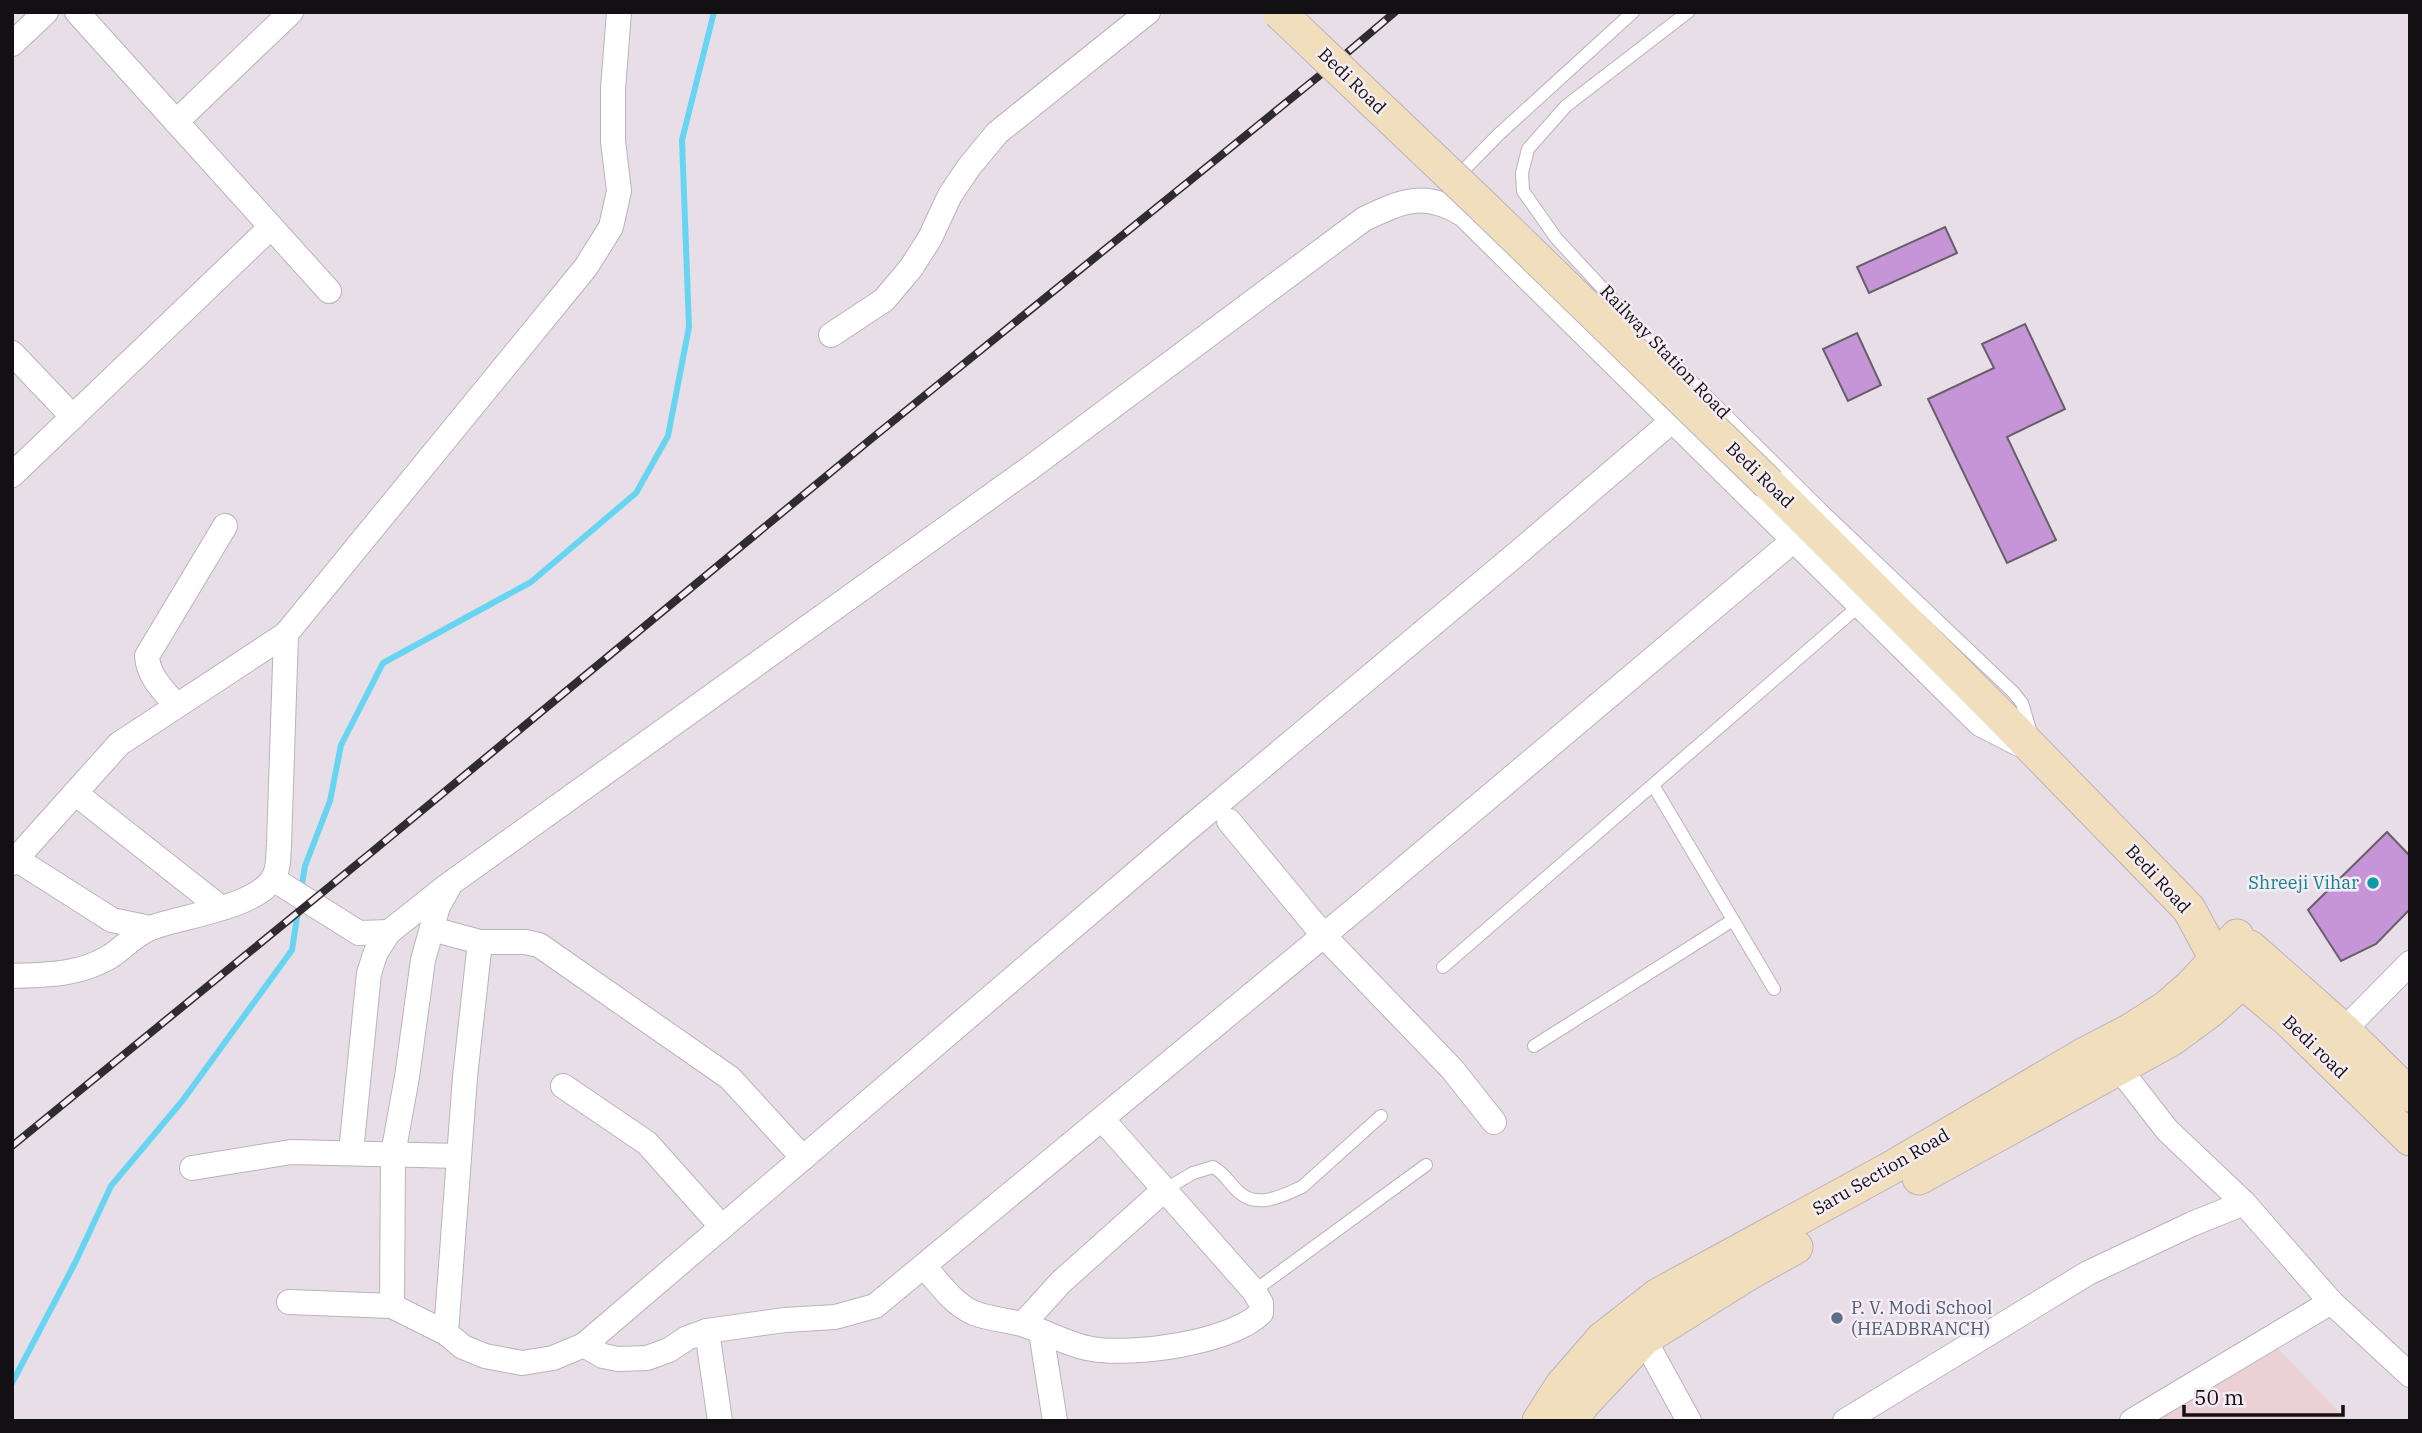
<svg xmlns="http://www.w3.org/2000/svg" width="2422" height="1433" font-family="'IBM Plex Serif',serif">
	<rect width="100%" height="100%" fill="#e7dee7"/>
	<!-- education -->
	<path fill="#ebd0d5" d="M2276 1347 2348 1421H2159L2151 1409Z"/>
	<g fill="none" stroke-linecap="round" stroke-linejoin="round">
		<!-- stream -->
		<g stroke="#67d5f1" stroke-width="6">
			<path d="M301 890 305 866 330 801 341 745 383 663 531 582 636 493 668 436 689 327 682 140 714 12"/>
			<path d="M12 1383 75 1263 111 1186 183 1100 292 950 299 904"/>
		</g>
	</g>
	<!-- building -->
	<g fill="#c695d7" stroke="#676069" stroke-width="2">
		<path d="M1945 227 1957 253 1869 293 1857 267Z"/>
		<path d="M2025 324 2065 409 2007 437 2056 540 2007 563 1928 399 1994 368 1982 344Z"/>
		<path d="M1857 333 1881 385 1848 401 1823 349Z"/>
		<path d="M2387 832 2410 856V909L2376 944 2341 961 2308 910Z"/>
	</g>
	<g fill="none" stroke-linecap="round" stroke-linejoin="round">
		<!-- lane casing -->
		<g stroke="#bbb2bb" stroke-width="14">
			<g id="lane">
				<path d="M1688 12 1566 106 1528 149 1522 173 1523 191 1556 238 1654 344 1826 514 2013 692 2022 703 2031 733"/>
				<path d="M1456 178 1498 135 1633 12"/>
				<path d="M1653 785 1774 989"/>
				<path d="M1443 967 1860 605"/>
				<path d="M1534 1046 1733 920"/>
				<path d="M1164 1190 1193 1173 1213 1167C1225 1173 1230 1185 1240 1193 1258 1209 1284 1195 1302 1187L1381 1116"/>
				<path d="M1254 1291 1426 1165"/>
			</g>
		</g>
		<!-- street casing -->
		<g stroke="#bbb2bb" stroke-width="26">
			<g id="street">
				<path d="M77 12 329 291"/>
				<path d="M12 44 46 12"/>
				<path d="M176 122 291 12"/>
				<path d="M831 335 884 300 911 268 930 238 950 195 969 167 997 133 1148 12"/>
				<path d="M12 353 73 417"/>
				<path d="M12 475 271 227"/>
				<path d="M176 705C163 690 148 676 147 656L225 526"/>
				<path d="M75 793 221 908"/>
				<path d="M1229 821 1324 936 1452 1069 1494 1122"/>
				<path d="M12 857 16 859 119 744 286 634 586 267 611 227 619 191 613 141V89L619 12"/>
				<path d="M12 863 16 859 112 920 150 928"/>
				<path d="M273 879 359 933 389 932"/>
				<path d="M432 929 480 942H525L539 945 730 1078 803 1158"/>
				<path d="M12 976C48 975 80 975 111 956 124 947 137 933 151 928 181 916 257 908 274 877 279 868 278 856 279 845L286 634"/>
				<path d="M2344 1030 2410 963"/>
				<path d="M2118 1067 2167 1130 2244 1203 2331 1302 2410 1375"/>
				<path d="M563 1086 647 1143 722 1227"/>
				<path d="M351 1152 369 973 376 952 389 932 447 886"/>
				<path d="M192 1168 291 1152 459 1156"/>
				<path d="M924 1266C939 1283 953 1304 974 1313 989 1319 1006 1320 1021 1324 1046 1331 1067 1345 1092 1349 1134 1356 1230 1343 1261 1313V1303L1254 1291 1102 1119"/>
				<path d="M289 1302 392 1306 446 1333 463 1347 485 1356 522 1363 553 1358 584 1345 1183 833 1520 551 1673 420"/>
				<path d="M392 1306 393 1154 407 1077 423 960 438 906 451 883 1030 468 1364 219C1404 200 1425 191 1464 215L1980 724 2019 744"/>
				<path d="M1023 1324 1061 1282 1164 1190"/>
				<path d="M707 1331 720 1421"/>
				<path d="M1041 1332 1055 1421"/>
				<path d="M446 1333 465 1077 480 942"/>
				<path d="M1644 1339 1689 1421"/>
				<path d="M584 1345 603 1356 618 1359 647 1358 669 1350 687 1338 707 1331 785 1320 835 1317 875 1306 1363 903 1794 540"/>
				<path d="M1845 1421 2088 1273 2192 1224 2244 1203"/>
				<path d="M2132 1421 2331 1302"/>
			</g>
		</g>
		<!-- secondary casing -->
		<g stroke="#bbb2bb" stroke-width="35">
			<g id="secondary">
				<path d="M1769 484 1998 713 2189 909 2216 959 2289 1021 2410 1139"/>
				<path d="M2250 947 2344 1030 2410 1095"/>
				<path d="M1919 1178 2172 1039 2210 1011 2265 961"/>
				<path d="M1539 1421 1562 1385 1602 1339 1658 1295 1891 1168 2083 1055 2131 1030 2167 1007 2191 986 2237 936"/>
				<path d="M1573 1421 1582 1405 1644 1339 1751 1272 1796 1247"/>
			</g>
		</g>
		<!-- lane -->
		<use href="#lane" stroke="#fff" stroke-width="12"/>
		<!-- street -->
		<use href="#street" stroke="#fff" stroke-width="24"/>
		<!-- secondary -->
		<use href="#secondary" stroke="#f1debc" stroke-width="33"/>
		<!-- rail casing -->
		<g stroke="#2f2c2f" stroke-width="8">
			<path id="rail" d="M12 1146 373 851 871 439 1335 63 1395 12"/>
		</g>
		<!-- rail -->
		<use href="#rail" stroke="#f5ecf4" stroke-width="5" stroke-dasharray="16" stroke-linecap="butt"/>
		<!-- secondary-bridge casing -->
		<g stroke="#bbb2bb" stroke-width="35" stroke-linecap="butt">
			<path id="secondary-bridge" d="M1279 12 1484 207 1769 484"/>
		</g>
		<!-- secondary-bridge -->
		<use href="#secondary-bridge" stroke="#f1debc" stroke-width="33"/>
	</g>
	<!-- markers -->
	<circle fill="#0f9aa8" stroke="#f5ecf4" stroke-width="2.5" cx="2373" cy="883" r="7"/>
	<circle fill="#5c6f8a" stroke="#f5ecf4" stroke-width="2.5" cx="1837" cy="1318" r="7"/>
	<g text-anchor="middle" stroke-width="5" stroke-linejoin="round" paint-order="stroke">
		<!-- street labels -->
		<g font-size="18" fill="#131013" stroke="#f5ecf4">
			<text transform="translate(1352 81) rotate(44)" y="6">Bedi Road</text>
			<text transform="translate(1665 352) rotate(46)" y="6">Railway Station Road</text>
			<text transform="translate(1760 475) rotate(44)" y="6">Bedi Road</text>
			<text transform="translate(2158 879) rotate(47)" y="6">Bedi Road</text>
			<text transform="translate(2315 1047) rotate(44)" y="6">Bedi road</text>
			<text transform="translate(1881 1172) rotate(-30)" y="6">Saru Section Road</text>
		</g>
		<!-- culture labels -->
		<g font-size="18" fill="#0d838f" stroke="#f5ecf4" text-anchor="end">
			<text x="2359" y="889">Shreeji Vihar</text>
		</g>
		<!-- service labels -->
		<g font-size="18" fill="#4e5e75" stroke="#f5ecf4" text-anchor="start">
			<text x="1851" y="1314">P. V. Modi School<tspan x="1851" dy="21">(HEADBRANCH)</tspan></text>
		</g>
	</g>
	<!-- border -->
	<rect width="2422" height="1433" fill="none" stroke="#131013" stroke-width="28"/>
	<!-- scale -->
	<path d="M2184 1405v10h159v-10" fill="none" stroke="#131013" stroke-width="3.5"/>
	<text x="2194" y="1405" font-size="21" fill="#131013" stroke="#f5ecf4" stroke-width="5" paint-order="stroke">50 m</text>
</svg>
